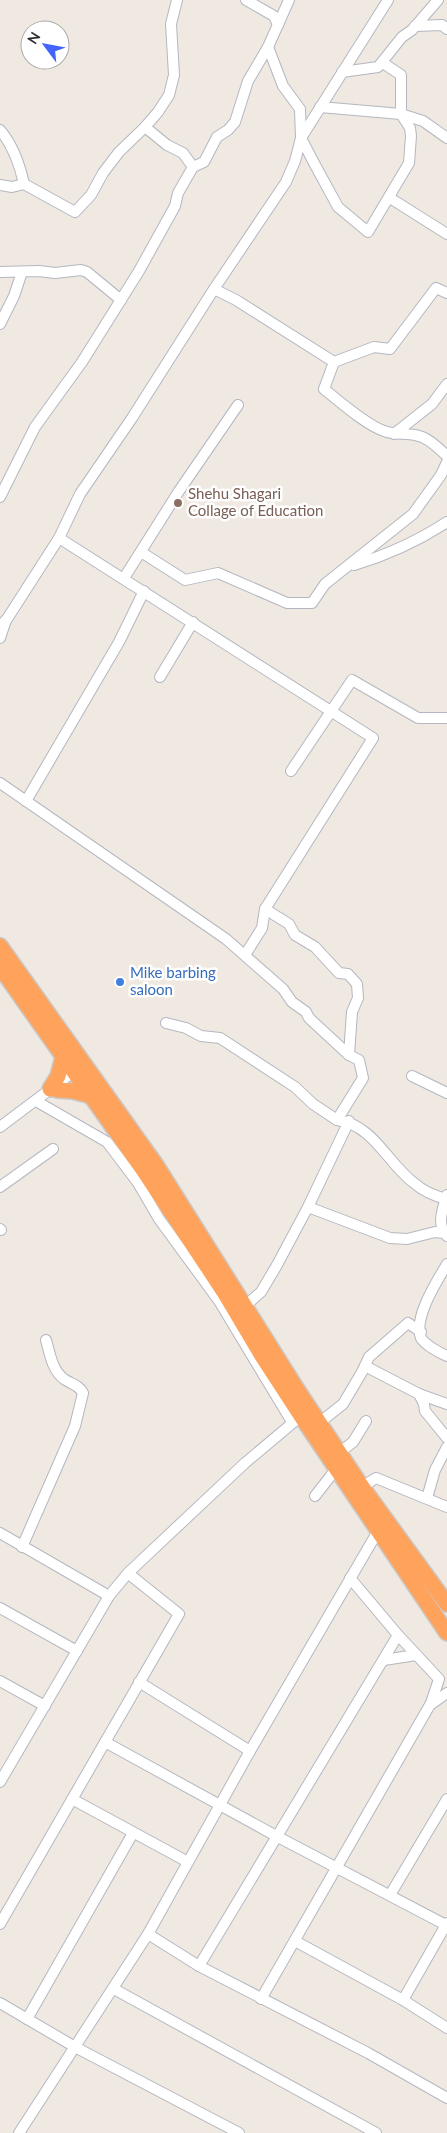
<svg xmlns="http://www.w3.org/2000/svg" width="447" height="2133" font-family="Lato,sans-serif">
	<rect width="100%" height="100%" fill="#efe9e1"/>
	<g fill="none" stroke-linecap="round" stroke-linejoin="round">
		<!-- minor casing -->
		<g stroke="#b4b7c1" stroke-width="12">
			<g id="minor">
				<path d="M246 0 274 16 278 25"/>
				<path d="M415 26 442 25 447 29"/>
				<path d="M268 47 283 86 300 109 301 138 314 163 338 207 368 232 409 163 411 136 410 128 401 114V75L383 63"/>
				<path d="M342 72 378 67 402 37 412 30 438 0"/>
				<path d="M320 107 401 114 423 121 447 138"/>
				<path d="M145 127 167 145 183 153 193 167"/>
				<path d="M0 130C12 144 20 166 24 184"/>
				<path d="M0 185 12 187 24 184 75 212 91 195 103 173 119 152 145 127 158 112 169 95 174 75 171 24 177 0"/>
				<path d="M390 198 447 234"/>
				<path d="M0 272 39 271 55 273 81 270 87 272 121 300"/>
				<path d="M214 289 236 300 334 362"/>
				<path d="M447 293 436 288 390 349 374 347 334 362 324 389C339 401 366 425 384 431 395 435 405 433 415 435 428 437 437 447 447 456"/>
				<path d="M0 324 14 296 22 272"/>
				<path d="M394 434 432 404 447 384"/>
				<path d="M0 497 35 427 82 362 139 271 175 206 178 193 193 167 204 162 217 137 228 130 235 122 248 81 268 47 289 0"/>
				<path d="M59 538 373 738 265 909 262 928 245 955"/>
				<path d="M141 552 185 580 218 573 287 603H312L325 584 413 514 441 475 447 462"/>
				<path d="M354 565C387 555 418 541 447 522"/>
				<path d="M124 578 179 491 238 405"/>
				<path d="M0 626 7 619 59 538 80 494 132 418 214 289 286 182 295 161 301 138 388 0"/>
				<path d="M0 638 6 620"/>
				<path d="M160 677 193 622"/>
				<path d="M291 771 352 680 418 718H447"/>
				<path d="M0 783 226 939 283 989 292 1002 306 1012 309 1018 349 1055"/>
				<path d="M26 801 119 642 144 591"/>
				<path d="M265 909 289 924 295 935 315 947 339 973 348 974 357 984 358 998 352 1012 349 1055 359 1060 363 1078 337 1120C374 1125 387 1163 414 1183 422 1190 435 1196 446 1199"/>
				<path d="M166 1023 186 1028 201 1036 220 1038 295 1087 313 1104 337 1120"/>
				<path d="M412 1076 447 1093"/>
				<path d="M36 1101 107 1142 138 1183 159 1219 219 1301 292 1422"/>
				<path d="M0 1127 77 1069"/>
				<path d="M0 1187 53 1149"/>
				<path d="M447 1195C443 1207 436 1226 447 1236"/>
				<path d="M308 1207 390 1238 407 1239 435 1232 444 1233"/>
				<path d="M0 1229 1 1230"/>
				<path d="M447 1264C437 1281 413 1318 421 1338 425 1345 440 1353 447 1356"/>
				<path d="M245 1306 261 1292 277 1265 308 1207 349 1121"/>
				<path d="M365 1366 419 1394 424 1404 425 1411 447 1438"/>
				<path d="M419 1394 447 1404"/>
				<path d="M319 1423 343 1404 362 1372 369 1357 408 1323 421 1332"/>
				<path d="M339 1453 353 1442 366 1421"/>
				<path d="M362 1487 376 1478 447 1507"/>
				<path d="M315 1496 336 1469"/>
				<path d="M427 1498 435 1470 447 1447"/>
				<path d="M0 1533 109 1596"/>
				<path d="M22 1547 75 1426 83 1393C79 1385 71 1384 64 1379 52 1370 50 1354 46 1340"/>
				<path d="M0 1608 77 1651"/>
				<path d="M384 1660 416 1655"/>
				<path d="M0 1681 45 1706"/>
				<path d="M139 1682 250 1751"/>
				<path d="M430 1705 447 1693"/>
				<path d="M105 1742 278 1837 446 1925"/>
				<path d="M0 1782 109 1596 128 1573 245 1463 301 1416"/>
				<path d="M72 1799 188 1862"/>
				<path d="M390 1895 447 1799"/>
				<path d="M0 1924 179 1614 129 1574"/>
				<path d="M148 1934 199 1966 368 2053 447 2098"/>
				<path d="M295 1941 403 2000 447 2028"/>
				<path d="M199 1966 398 1635"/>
				<path d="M114 1989 376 2133"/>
				<path d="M261 1999 431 1703 439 1679 398 1635 350 1578"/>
				<path d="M403 2000 447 1923"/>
				<path d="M0 2003 75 2047 239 2133"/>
				<path d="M27 2019 133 1833"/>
				<path d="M19 2133 148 1934 250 1751 378 1531"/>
			</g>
		</g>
		<!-- highway casing -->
		<g stroke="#c9c9c9" stroke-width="18">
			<g id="highway">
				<path d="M0 946 156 1165 298 1391 362 1487 447 1604"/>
				<path d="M0 967 144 1171 224 1292 262 1356 301 1416 447 1633"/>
				<path d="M50 1089 58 1076 63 1057"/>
				<path d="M57 1090 72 1091 92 1096"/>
			</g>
		</g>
		<!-- minor -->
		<use href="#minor" stroke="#fff" stroke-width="10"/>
		<!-- highway -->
		<use href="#highway" stroke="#ffa35c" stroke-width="15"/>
	</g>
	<!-- markers -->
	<circle fill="#8d6e63" stroke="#fff" stroke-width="2" cx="178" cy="503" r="5"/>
	<circle fill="#3f7fe0" stroke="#fff" stroke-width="2" cx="120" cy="982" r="5"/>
	<g text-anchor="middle" stroke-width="5" stroke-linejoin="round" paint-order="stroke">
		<!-- education labels -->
		<g font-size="15" fill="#785e54" stroke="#fff" text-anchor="start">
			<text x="188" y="499">Shehu Shagari<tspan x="188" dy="17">Collage of Education</tspan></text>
		</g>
		<!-- shop labels -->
		<g font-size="15" fill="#366cbe" stroke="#fff" text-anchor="start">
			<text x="130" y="978">Mike barbing<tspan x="130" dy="17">saloon</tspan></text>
		</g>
	</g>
	<!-- north arrow -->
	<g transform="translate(45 45) rotate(302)"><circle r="24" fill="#ffffff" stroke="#ababab"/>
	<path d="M0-4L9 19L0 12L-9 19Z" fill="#4264fb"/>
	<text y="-8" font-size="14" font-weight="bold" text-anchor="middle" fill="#2e2e2e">N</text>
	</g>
</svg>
